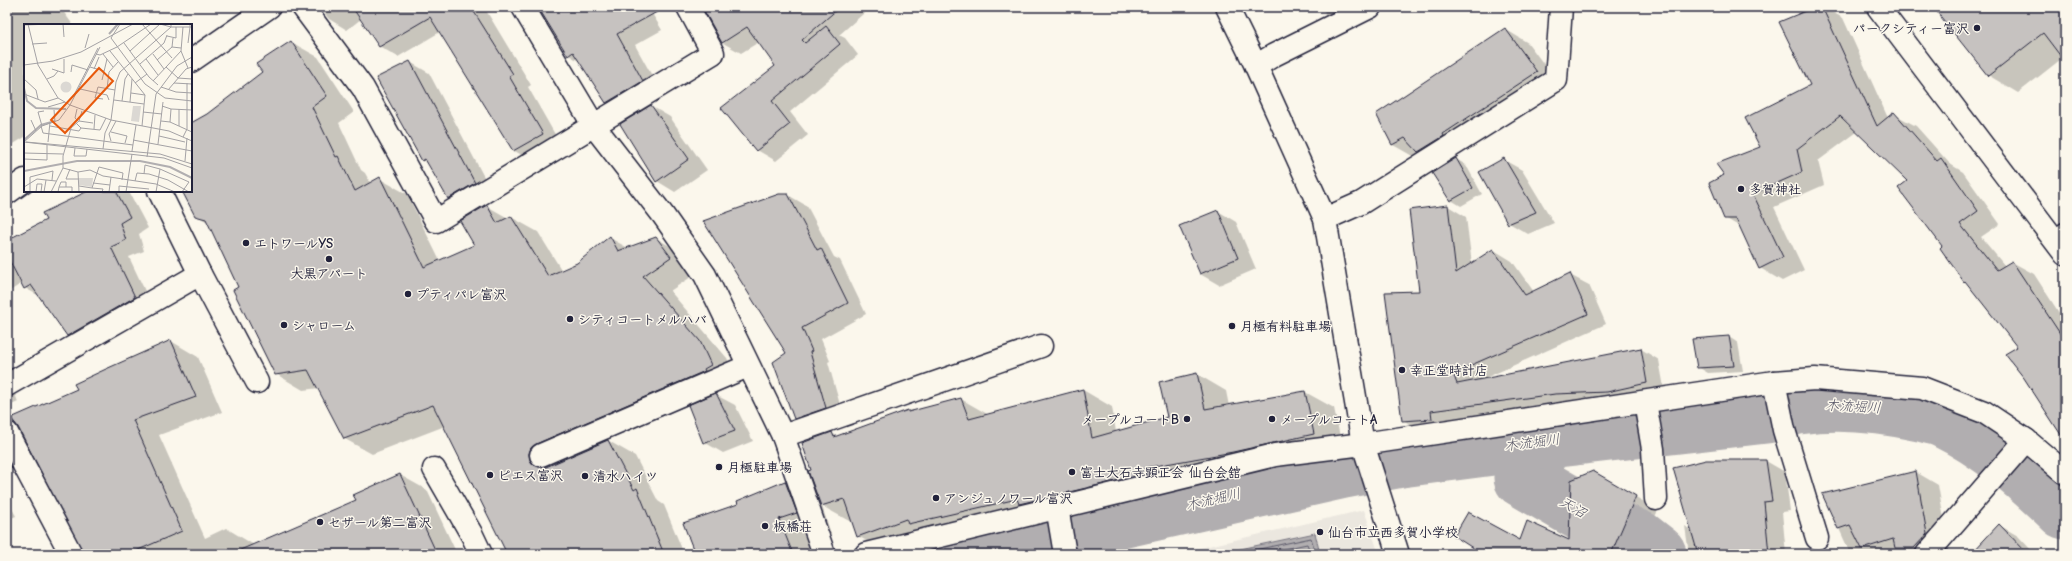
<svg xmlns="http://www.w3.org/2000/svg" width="2072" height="561" font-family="'Comic Neue','Klee One',sans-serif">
	<rect width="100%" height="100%" fill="#fbf7ec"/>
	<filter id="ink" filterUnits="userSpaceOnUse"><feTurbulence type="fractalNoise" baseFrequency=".025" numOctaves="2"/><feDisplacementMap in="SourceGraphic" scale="8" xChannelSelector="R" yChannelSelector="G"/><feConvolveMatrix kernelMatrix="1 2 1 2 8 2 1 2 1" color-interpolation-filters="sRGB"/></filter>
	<g filter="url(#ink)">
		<!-- built -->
		<path fill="#ebe7df" d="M1364 510 1379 554H1174Z"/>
		<!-- water -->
		<path fill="#b1aeb0" stroke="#787681" d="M1315 533 1320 554H1217Z"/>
		<!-- shadow -->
		<g fill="#0003">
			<path d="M7 7H60L73 25H25V137L7 148Z"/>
			<path d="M320 7H484L531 85 528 87 561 145 532 161 513 150 440 32 398 57 379 46 361 19 347 30 329 19Z"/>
			<path d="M537 7H648L662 30 635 45 661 92 626 113 607 102 580 62 569 55Z"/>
			<path d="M702 7H871L839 35 845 38 858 55 790 112 808 135 776 161 757 150 776 66 759 42 741 53 723 43Z"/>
			<path d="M1322 7H1375L1345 25 1326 15Z"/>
			<path d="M1818 7H1823L1843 18 1888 118 1894 114 1916 126 1950 164 1963 172 2000 224 1981 237 2005 266 2012 262 2034 274 2065 322V425L2018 347 1969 283 1965 281 1909 182 1857 132 1818 161 1824 185 1774 207 1804 270 1782 281 1760 268 1742 228 1725 218V176L1761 148 1811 86Z"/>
			<path d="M1934 7H2065V56L2018 93 1988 75Z"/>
			<path d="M1505 29 1528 43 1560 86 1466 147 1467 150 1442 165 1423 154 1416 158 1393 145 1377 114Z"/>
			<path d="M291 42 318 57 354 112 339 123 361 170 365 173 371 184 380 179 407 194 440 261 476 245 487 206 508 218 511 217 538 232 562 271 577 263 610 238 628 248 656 238 683 254 697 273 670 291 727 358 738 381 730 385 731 387 714 394 735 405 753 441 723 453 704 442 689 405 607 440 635 456 658 501 664 505 684 554H508L445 426 372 454 345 439 319 388 303 390 276 374 239 288 209 223 196 215 183 191H191V124L208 115 263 72Z"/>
			<path d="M410 62 429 73 493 194 467 209 449 198 429 164 422 160Z"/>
			<path d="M651 106 670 117 707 170 675 192 657 181Z"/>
			<path d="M1456 159 1466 165 1482 194 1461 206 1451 200Z"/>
			<path d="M1504 160 1522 170 1554 223 1528 234 1509 223 1480 172Z"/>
			<path d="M7 161 11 166 7 169Z"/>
			<path d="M90 191 129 192 148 228 139 234 144 251 129 257 153 308 87 346 68 335 41 297 25 288 22 283 7 293V241L48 220Z"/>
			<path d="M788 195 807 206 834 257 840 260 866 314 821 339 830 361 828 362 844 419 813 429 795 418 787 353Z"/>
			<path d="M1448 206 1466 217 1472 264 1494 250 1512 261 1534 292 1570 275 1589 285 1606 324 1481 380 1641 349 1659 360 1665 393 1421 431 1403 420 1420 292Z"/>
			<path d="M1218 211 1236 222 1256 269 1219 285 1200 274Z"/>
			<path d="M1729 337 1738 343 1743 371 1708 373 1698 367Z"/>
			<path d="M171 341 198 357 222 412 159 435 205 538 226 528 254 545 357 501 400 475 427 490 457 554H84L78 390Z"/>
			<path d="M7 372 18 402 7 407Z"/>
			<path d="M1197 374 1226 391 1229 406 1305 392 1334 408 1343 451 887 553 858 536 853 522H851L822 506 831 534 814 539 820 554H696L740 504 785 482 820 502 812 470 832 433 838 437 907 411 910 413 961 399 989 415 1083 390 1112 407 1116 432 1168 418Z"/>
			<path d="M1766 461 1785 472 1790 511 1782 512 1786 554H1689L1685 526 1692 531Z"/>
			<path d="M1593 472 1658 510 1639 554H1484L1570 542Z"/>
			<path d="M1916 472 1938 485 1949 547 1943 554 1850 553 1824 495Z"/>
			<path d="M7 499 16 516 7 520Z"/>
			<path d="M1999 525 2018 536 2035 554H1984Z"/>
		</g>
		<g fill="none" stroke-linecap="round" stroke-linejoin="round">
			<!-- shore -->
			<g stroke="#5b5a6a" stroke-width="1">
				<path d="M1236 554 1311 538 1316 554"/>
				<path d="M1260 554 1307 544 1311 554"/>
			</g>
			<!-- river -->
			<g stroke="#b1aeb0" stroke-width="59">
				<path d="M1531 441 1530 456 1523 478 1599 522 1639 540 1657 554"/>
				<path d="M974 554 1018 542 1344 469 1401 458 1531 441 1766 414C1777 411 1787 407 1798 405 1839 399 1885 404 1925 413 1931 415 1939 416 1945 419 1992 442 2027 474 2065 510"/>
			</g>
		</g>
		<!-- building -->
		<g fill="#c6c2c0" stroke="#22223b">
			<path d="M352 7H471L513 74 509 76 543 134 513 151 430 17 379 47Z"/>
			<path d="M538 7H666L617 34 643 81 606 103 573 52 568 56Z"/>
			<path d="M702 7H840L802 40 805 43 826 26 840 44 772 101 790 124 756 151 721 108 775 66 747 27 722 43Z"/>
			<path d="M1815 7H1822L1877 126 1894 112 1937 161 1941 158 1978 211 1960 224 1997 270 2012 261 2065 341V441L2024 378 2005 354 2017 347 1965 281 1964 282 1940 248 1942 246 1898 188 1907 181 1840 116 1797 149 1802 172 1753 194 1783 257 1759 269 1736 219H1724L1709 183 1724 175 1716 164 1760 147 1745 118 1810 85 1779 22Z"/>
			<path d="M1933 7H2065V62L2043 33 1988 76Z"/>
			<path d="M1505 28 1537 72 1443 134 1444 136 1418 152 1405 138 1392 145 1376 114Z"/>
			<path d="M291 41 327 96 312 107 336 157 338 156 355 191 380 177 424 267 474 245 460 221 487 205 497 223 511 216 548 276 577 263 610 236 618 251 656 237 671 257 643 276 700 341 711 365 704 369 705 371 536 444 531 448 529 454 530 460 534 465 539 467H546L608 440 634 490 637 488 664 554H507L433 405 344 439 308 370 275 375 233 290 238 287 206 219 195 216 182 191H191V123L207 114 262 72 256 64Z"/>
			<path d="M410 61 475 183 448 199 425 159 422 161 376 78Z"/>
			<path d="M651 105 689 159 656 182 620 124Z"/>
			<path d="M1456 158 1473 188 1450 201 1432 173Z"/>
			<path d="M1504 158 1536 212 1508 224 1479 172Z"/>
			<path d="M88 191H116L130 217 120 223 126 240 111 247 135 297 67 336 31 285 24 289 7 256V240L46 220 42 213Z"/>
			<path d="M779 194H788L817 250 821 248 848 303 802 328 812 351 810 352 826 408 794 419 773 362 786 353 703 221Z"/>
			<path d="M1448 205 1456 273 1493 249 1525 295 1570 273 1588 314 1453 373 1457 384 1641 348 1647 383 1607 392 1555 394 1431 411 1432 419 1402 421 1385 292 1419 291 1409 210Z"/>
			<path d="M1218 210 1238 258 1200 274 1179 226Z"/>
			<path d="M1729 336 1734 366 1697 368 1692 339Z"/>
			<path d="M171 340 196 397 133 420 182 531 129 554H83L18 427 11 418 77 389 74 384 106 369Z"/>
			<path d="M1197 373 1205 409 1305 391 1314 434 1233 452 1144 468 1145 474 1019 504 1017 499 908 524 906 519 857 537 844 499 821 506 808 471 811 470 802 443 832 432 834 437 908 410V412L961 398 969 419 1083 389 1092 438 1167 417 1159 382Z"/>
			<path d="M716 393 735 431 703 443 688 405Z"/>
			<path d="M1706 460H1766L1772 501 1764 502 1769 554H1698L1673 468Z"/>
			<path d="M1593 471 1636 496 1611 554H1482L1454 536 1468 512 1520 540 1527 521 1569 540 1571 480Z"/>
			<path d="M1916 471 1927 534 1914 548H1895L1893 539 1862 549 1850 525 1838 529 1822 494Z"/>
			<path d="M400 474 437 554H231L356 500 353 495Z"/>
			<path d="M785 481 797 513 779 519 793 554H695L683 523 738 504 737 501Z"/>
			<path d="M1999 524 2028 554H1971Z"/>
		</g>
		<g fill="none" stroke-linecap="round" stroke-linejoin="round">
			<!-- service casing -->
			<g stroke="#22223b" stroke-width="18">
				<path id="service" d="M2053 239 2065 230"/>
			</g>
			<!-- minor casing -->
			<g stroke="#22223b" stroke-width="25">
				<g id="minor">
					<path d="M303 7 363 88 436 221 713 53 688 7"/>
					<path d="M523 7 594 126 663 215 705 275 783 436 824 554"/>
					<path d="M1878 7 2065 254"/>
					<path d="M191 61 269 7"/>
					<path d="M1256 66 1274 55 1370 7"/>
					<path d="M159 191 200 274 257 382"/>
					<path d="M7 193 25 180"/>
					<path d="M1325 219 1361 203 1556 80 1561 7"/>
					<path d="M1774 382 1784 430 1817 538"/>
					<path d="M7 385 200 274"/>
					<path d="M1645 402 1653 449 1656 499"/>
					<path d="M7 433 71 554"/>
					<path d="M783 436 1041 346"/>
					<path d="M541 455 748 366"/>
					<path d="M434 469 472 535 481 554"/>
					<path d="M1057 507 1065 554"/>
					<path d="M1927 554 2026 440"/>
				</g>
			</g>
			<!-- tertiary casing -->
			<g stroke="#22223b" stroke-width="25">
				<g id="tertiary">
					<path d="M1227 7 1256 66 1325 219 1363 444 1774 382 1815 379 1922 388 1984 412 2026 440 2065 473"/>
					<path d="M866 554 1275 455 1363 444 1398 554"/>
				</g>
			</g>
			<!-- service -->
			<use href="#service" stroke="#fbf7ec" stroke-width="15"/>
			<!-- minor -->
			<use href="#minor" stroke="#fbf7ec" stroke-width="22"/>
			<!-- tertiary -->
			<use href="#tertiary" stroke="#fbf7ec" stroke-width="22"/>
		</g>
	</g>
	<!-- markers -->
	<g fill="#22223b" stroke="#fbf7ec" stroke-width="1.5">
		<circle cx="1977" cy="28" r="4"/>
		<circle cx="1741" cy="189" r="4"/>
		<circle cx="246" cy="243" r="4"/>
		<circle cx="329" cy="259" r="4"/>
		<circle cx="408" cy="294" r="4"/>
		<circle cx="570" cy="319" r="4"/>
		<circle cx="284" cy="325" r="4"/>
		<circle cx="1232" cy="326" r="4"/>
		<circle cx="1402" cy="370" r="4"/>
		<circle cx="1187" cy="419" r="4"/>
		<circle cx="1272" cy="419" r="4"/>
		<circle cx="719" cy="467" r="4"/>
		<circle cx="1072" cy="472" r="4"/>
		<circle cx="490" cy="475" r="4"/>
		<circle cx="585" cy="476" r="4"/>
		<circle cx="936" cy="498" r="4"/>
		<circle cx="320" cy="522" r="4"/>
		<circle cx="765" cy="526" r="4"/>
		<circle cx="1320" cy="532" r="4"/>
	</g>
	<g text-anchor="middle" stroke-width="3" stroke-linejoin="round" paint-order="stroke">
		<!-- poi labels -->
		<g font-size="13" font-weight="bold" fill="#22223b" stroke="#fbf7ec" text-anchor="start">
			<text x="1969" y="33" text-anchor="end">パークシティー富沢</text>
			<text x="1749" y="194">多賀神社</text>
			<text x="254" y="248">エトワールYS</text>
			<text x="329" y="278" text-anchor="middle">大黒アパート</text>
			<text x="416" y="299">プティパレ富沢</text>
			<text x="578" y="324">シティコートメルハバ</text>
			<text x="292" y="330">シャローム</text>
			<text x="1240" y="331">月極有料駐車場</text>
			<text x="1410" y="375">幸正堂時計店</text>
			<text x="1179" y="424" text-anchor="end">メープルコートB</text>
			<text x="1280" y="424">メープルコートA</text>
			<text x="727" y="472">月極駐車場</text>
			<text x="1080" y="477">富士大石寺顕正会 仙台会舘</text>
			<text x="498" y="480">ピエス富沢</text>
			<text x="593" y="481">清水ハイツ</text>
			<text x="944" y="503">アンジュノワール富沢</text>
			<text x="328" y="527">セザール第二富沢</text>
			<text x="773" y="531">板橋荘</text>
			<text x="1328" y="537">仙台市立西多賀小学校</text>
		</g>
		<!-- water labels -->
		<g font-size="14" font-style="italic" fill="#545364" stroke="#fbf7ec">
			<text transform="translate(1853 406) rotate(3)" y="5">木流堀川</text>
			<text transform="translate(1532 442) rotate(-7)" y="5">木流堀川</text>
			<text transform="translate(1213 499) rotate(-13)" y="5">木流堀川</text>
			<text transform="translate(1573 507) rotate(30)" y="5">天沼</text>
		</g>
	</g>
	<!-- overview -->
	<g transform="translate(24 24)">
		<rect width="168" height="168" fill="#fbf7ec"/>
		<path d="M36.5 63a5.5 5.5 0 1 1 11 0a5.5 5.5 0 1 1-11 0ZM109 82H117L115 98 107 97ZM55 154H69L68 163 55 161Z" fill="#dbd8d3"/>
		<path fill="none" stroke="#b1aeb0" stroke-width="2" d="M85 10 94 0M0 64 3 77 12 84 42 85M0 116 17 101 31 97M0 147 53 137H116L146 143 168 154"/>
		<path fill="none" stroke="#a4a2a5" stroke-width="1" d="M4 0 14 41 34 74 46 81 76 23M39 0 40 13M96 0 87 14 121 60 141 74 168 77M118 0 148 34M136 0 147 3V0M0 1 28 0M159 3 157 27 164 44M143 12 152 14V3M149 14 148 23 157 24M100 19 125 53 134 61M164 19 166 3H168M8 20 23 19M61 24 65 10M86 27 121 71 118 102M106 27 136 0M72 30 76 31 93 23 127 0M79 30 89 43M129 30 140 45M122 35 134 51M133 36 148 23M116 40 140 19 143 11M0 41 29 37 57 28 109 0M66 43 80 47M142 43 154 54M28 45 40 49V35M70 45 75 33M47 48 48 41 64 46M154 54 168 55M0 55 12 66 14 75M23 55 30 52 34 47M78 56 83 35M129 57 157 27M111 59 123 50M150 59 168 60M137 63 152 68 168 69M56 65 83 71 85 76M83 65 85 48 94 38M144 66 162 45 168 43M107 69 121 71M0 70 21 78 34 74M50 71 74 24M79 75 71 74 74 63 91 66M90 76 120 80M98 77 101 55 104 50M106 78 108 55M138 82 147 85 168 86M24 83 41 78M53 85 51 94 54 97M30 86 31 98M119 88 138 90M7 96 12 107M55 97 69 99M137 97 146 98 168 108M146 98 147 85M52 99 57 104 76 106 82 94M17 102 19 109 109 121M18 102 14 88 20 87M26 102 55 107 57 104M155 102V85M70 105 71 91M87 108 103 112 101 119M135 112 161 118M159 113 163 105V59M109 116 168 127M87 117 85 110 92 97M0 118 18 102 35 96 46 81 87 96 145 107 168 117M0 118 140 134 168 144M2 118 136 130 168 140M24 118 26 98M134 120 139 78M51 124 50 132H62L63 125M79 125 81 109 87 96 92 58 96 48 147 3H166V0M108 127 112 101M0 129 39 130M123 133 132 70 153 42 168 33M0 135 23 136V121M161 137 163 114M39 144 54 148 66 146 79 152 132 160 151 168M46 145 42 155H55M136 145 165 158 158 168M54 148 55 168M120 150 121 141 136 145 132 168M111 157 113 149 125 150 144 156 165 168M69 159 86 161M55 162 68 164M0 163 13 155 32 157M35 163 37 158H42V163M6 168V153L29 147 28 156M12 168 13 160H18L17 168M20 168 22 156M27 168 39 144V132L47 104 55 97 58 87M34 168 35 163H48V168M78 168 79 165 68 164 75 143 99 149 98 156M85 168 87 153M95 168V162L125 165M102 168 108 130"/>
		<path fill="#e8590c" fill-opacity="0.15" stroke="#e8590c" stroke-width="2" d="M75 44 89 57 41 109 27 96Z"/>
		<rect width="168" height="168" fill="none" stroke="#22223b" stroke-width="2"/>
	</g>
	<!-- margin -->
	<rect width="2072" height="561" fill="none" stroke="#fbf7ec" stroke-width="24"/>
	<rect x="12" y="12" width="2048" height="537" fill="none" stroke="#22223b" stroke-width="1.5" filter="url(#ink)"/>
</svg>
